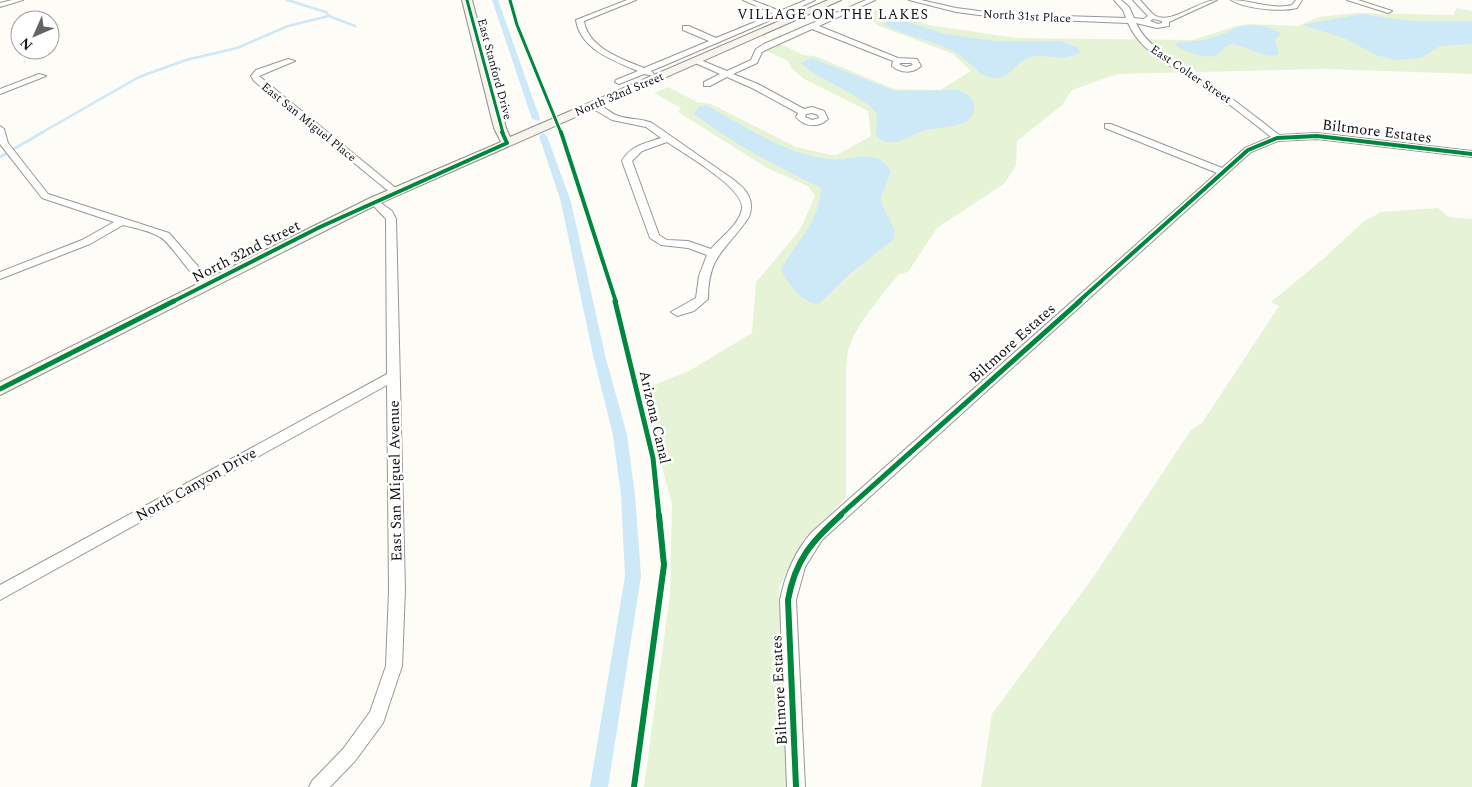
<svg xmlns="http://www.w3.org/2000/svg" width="1472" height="787" font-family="Spectral,serif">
	<rect width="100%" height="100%" fill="#fdfcf7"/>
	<!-- green -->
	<g fill="#e7f3d7">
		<path d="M867 6 886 15H899L929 25 1016 38 1193 40 1236 26 1249 24 1298 26 1319 17 1355 13 1453 15 1457 8 1472 11V74L1325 69 1117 74 1072 90 1062 105 1017 141 1016 165 1005 183 937 228 908 272 899 274 880 297 863 320 853 337 848 351 846 368V498L803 540 779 588 785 732 797 787H644L670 594 672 504 641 390 689 371 752 333 756 282 800 230 815 196 808 186 767 168 678 112 681 108 654 93 668 87 697 102 711 104 796 147 831 155H837L871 136 868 111 804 79 792 69 788 61 767 51 781 44 803 55 815 56 894 89 940 90 971 71 953 54 877 25 872 20 853 12Z"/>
		<path d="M1438 208 1449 217 1472 219V787H981L992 714 1092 579 1191 430 1202 423 1279 306 1271 302 1323 259 1363 222 1381 212Z"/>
	</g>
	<!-- water -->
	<g fill="#cde8f7">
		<path d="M1362 14 1410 21H1472V44L1440 46 1421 58 1395 60 1376 55 1344 38 1302 25Z"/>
		<path d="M894 18 945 34 995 41H1060L1077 47 1080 52C1066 62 1051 55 1035 56 1017 58 1012 78 996 78 979 78 971 62 958 54 936 40 907 38 884 24L888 19Z"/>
		<path d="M1250 25C1261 26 1272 26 1281 34L1275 40 1279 54C1266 60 1251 48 1237 45 1226 42 1225 50 1217 55 1207 60 1184 52 1176 45V43L1204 40 1226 33 1237 27Z"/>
		<path d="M811 58 895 91 957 90C964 92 972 96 974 104 978 129 942 126 926 130 909 134 894 152 876 136L877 113C856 91 823 83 801 63Z"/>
		<path d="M706 105C745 126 805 168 851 158 866 155 883 155 891 171L880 200 895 231 894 239 851 273 818 305C799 299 791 287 781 270 797 240 819 224 821 188 776 166 734 144 694 114L698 107Z"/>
	</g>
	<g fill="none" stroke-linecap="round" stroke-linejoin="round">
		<!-- stream-far1 -->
		<g stroke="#cde8f7" stroke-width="2.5">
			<path d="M287 0 326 12 329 16 355 26"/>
			<path d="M41 133 139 77 186 60 237 48 288 26 329 16"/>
		</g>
		<!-- stream -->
		<path stroke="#cde8f7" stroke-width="3" d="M0 157 43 132"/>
		<!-- canal -->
		<g fill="#cde8f7" fill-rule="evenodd">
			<path d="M492 0H498L540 119 539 121 532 119Z"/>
			<path d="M543 133 547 136 571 202 605 355 627 435 635 495 641 576 608 787H590L625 576 621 495 613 435 593 355 561 202 539 136Z"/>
		</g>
		<!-- street casing -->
		<g stroke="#979795" stroke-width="2">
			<g id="street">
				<path d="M12 0H23L0 7V3Z"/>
				<path d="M627 0H636L584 21C588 48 622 59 644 68L709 41 683 30V26H689L716 38 774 14 743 0H752L780 11 806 0H815L786 14V17L780 16 651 71 654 74 653 76 644 74 619 84 615 82 616 80 638 71C614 61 580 49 576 20Z"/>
				<path d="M866 0H875L819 26 898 58 917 59 921 66C913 74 900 73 892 66L893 61 812 29 770 48 762 52 757 63 733 74 758 84 804 109 812 107 824 111 828 119C819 128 804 127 796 117L798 113 752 88 727 77 710 86H704V82L720 74 691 61 698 59 727 71 751 60 756 49 764 44ZM900 63H911L913 65 906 67 900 65ZM812 113 818 115 819 118 812 120 805 117 806 114Z"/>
				<path d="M909 0H921L956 8 1002 14 1126 18 1123 10 1114 0H1121L1129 7 1134 18 1143 19 1148 16 1133 0H1140C1144 4 1149 11 1154 15 1171 26 1198 0 1217 0L1169 22V26L1157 28 1136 23C1149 53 1195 71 1221 91 1241 105 1260 120 1279 135L1317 133 1472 151V157L1317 139 1278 141 1251 152 822 540 805 567 796 600 805 787H787L780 600C785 575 795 551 812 532L1217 173 1105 128V124H1111L1222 168 1245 148 1271 137C1253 123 1235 108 1216 95 1187 73 1143 58 1128 23L1002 18 956 12ZM1153 19 1162 21V23L1158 24 1150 21Z"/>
				<path d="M1231 0C1251 0 1272 10 1292 5L1296 0H1302L1297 8C1281 12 1245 9 1231 0Z"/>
				<path d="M1347 0H1358L1392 11 1388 13Z"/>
				<path d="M288 59 295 61 259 76 398 190V194H392L254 81 251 76 256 70Z"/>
				<path d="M39 74 46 76 0 94V89Z"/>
				<path d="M590 103C600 102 607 111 616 115 627 120 641 118 652 123L734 180C747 190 755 200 749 217 727 250 708 254 708 299L694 311 677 316 671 312 696 298 699 276 707 255 688 248 661 245 650 238 622 161C630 146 646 143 661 138L646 127 612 120 590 107ZM667 142C683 153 746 189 742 209 739 225 721 237 711 249L688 241 667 240 659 235 632 161 642 151Z"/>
				<path d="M0 126 4 129 8 143 48 194 169 233 202 271 216 282 215 285C195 290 175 245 160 237 150 231 135 228 123 225L90 244 0 279V272L82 240 114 222 42 198 0 144Z"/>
				<path d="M374 198 392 211 396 219 405 590 402 666 383 723 355 761 330 787H309L312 781 343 749 370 712 386 666 389 590 387 385 0 600V585L387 374 386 219 369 201Z"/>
			</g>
		</g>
		<!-- secondary casing -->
		<g stroke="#8e8d8b" stroke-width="2">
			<path id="secondary" d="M462 0H472L506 128 510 137 828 0H841L378 204 0 395V382L370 198 501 142 494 128Z"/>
		</g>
		<!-- street -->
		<use href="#street" fill="#fffffe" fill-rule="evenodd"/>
		<!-- secondary -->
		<use href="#secondary" fill="#f6f4eb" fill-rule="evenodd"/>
		<!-- cycleway-far3 casing -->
		<g stroke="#fff" stroke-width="5">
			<g id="cycleway-far3">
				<path d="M467 0 503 133"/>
				<path d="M510 0 517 25 561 133"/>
			</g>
		</g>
		<!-- cycleway-far2 casing -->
		<g stroke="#fff" stroke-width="6">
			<g id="cycleway-far2">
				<path d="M561 132 616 302"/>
				<path d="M172 302 320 227 507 143 502 132"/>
				<path d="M1078 302 1248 150 1277 138 1317 136 1472 154"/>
			</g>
		</g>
		<!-- cycleway-far1 casing -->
		<g stroke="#fff" stroke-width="8">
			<g id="cycleway-far1">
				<path d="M615 301 653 458 659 516"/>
				<path d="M0 389 174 301"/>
				<path d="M839 516 1080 301"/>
			</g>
		</g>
		<!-- cycleway casing -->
		<g stroke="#fff" stroke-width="9">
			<g id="cycleway">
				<path d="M634 787 664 565 659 515"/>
				<path d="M796 787 788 600C795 560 812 541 841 515"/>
			</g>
		</g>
		<!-- cycleway-far3 -->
		<use href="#cycleway-far3" stroke="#00873e" stroke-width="3"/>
		<!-- cycleway-far2 -->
		<use href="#cycleway-far2" stroke="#00873e" stroke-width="4"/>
		<!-- cycleway-far1 -->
		<use href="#cycleway-far1" stroke="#00873e" stroke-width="5"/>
		<!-- cycleway -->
		<use href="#cycleway" stroke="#00873e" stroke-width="6"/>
	</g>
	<g text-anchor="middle" stroke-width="5" stroke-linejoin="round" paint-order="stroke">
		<!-- far-street labels -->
		<g font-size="12" fill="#111" stroke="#fff">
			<text transform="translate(1027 16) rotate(3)" y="4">North 31st Place</text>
			<text transform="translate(495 69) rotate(75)" y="4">East Stanford Drive</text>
			<text transform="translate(1191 74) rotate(34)" y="4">East Colter Street</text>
			<text transform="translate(619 94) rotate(-23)" y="4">North 32nd Street</text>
			<text transform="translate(309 122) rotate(39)" y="4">East San Miguel Place</text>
		</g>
		<!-- far-neighbourhood labels -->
		<g font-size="14" letter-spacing="1" fill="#111" stroke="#fff">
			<text x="833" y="19">VILLAGE ON THE LAKES</text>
		</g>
		<!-- street labels -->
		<g font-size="15" fill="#111" stroke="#fff">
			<text transform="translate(1377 131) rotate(7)" y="5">Biltmore Estates</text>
			<text transform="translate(246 251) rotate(-27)" y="5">North 32nd Street</text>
			<text transform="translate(1012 343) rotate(-42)" y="5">Biltmore Estates</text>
			<text transform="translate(655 417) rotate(77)" y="5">Arizona Canal</text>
			<text transform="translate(395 481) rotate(-91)" y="5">East San Miguel Avenue</text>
			<text transform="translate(196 484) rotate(-29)" y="5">North Canyon Drive</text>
			<text transform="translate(779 690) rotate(-93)" y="5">Biltmore Estates</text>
		</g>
	</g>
	<!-- north arrow -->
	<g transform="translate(35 35) rotate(225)"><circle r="24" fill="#ffffff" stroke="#a0a0a0"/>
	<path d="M0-4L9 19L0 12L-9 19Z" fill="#646362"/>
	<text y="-8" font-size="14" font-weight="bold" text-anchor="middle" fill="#111111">N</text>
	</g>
</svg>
